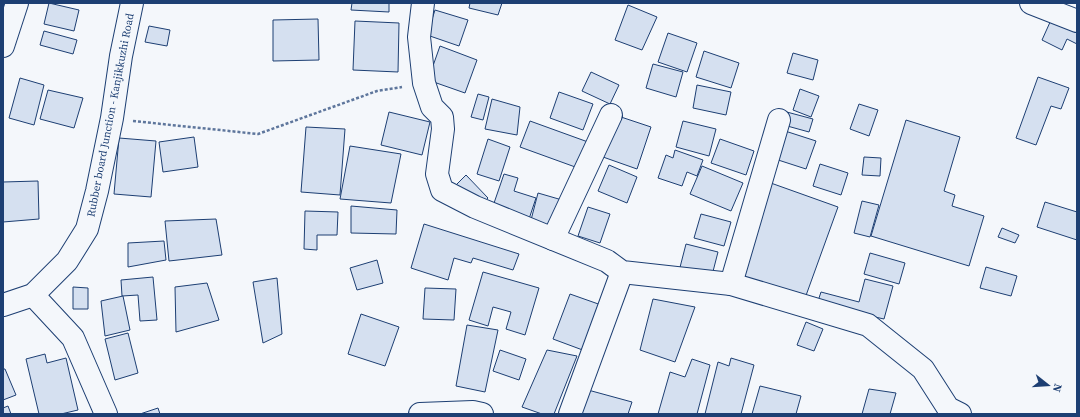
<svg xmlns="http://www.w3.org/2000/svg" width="1080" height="417" font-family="'Source Serif 4',serif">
	<rect width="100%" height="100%" fill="#f4f7fb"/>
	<!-- building -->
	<g fill="#d5e0f0" stroke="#1d3f73">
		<path d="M49 3 79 10 74 31 44 24Z"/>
		<path d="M352 3H389V12L351 10Z"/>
		<path d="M470 3H502L498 15 469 8Z"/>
		<path d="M628 5 657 17 642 50 615 40Z"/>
		<path d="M435 10 468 20 459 46 427 35Z"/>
		<path d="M318 19 319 60 273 61V20Z"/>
		<path d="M1051 20 1077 32V44L1067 39 1062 50 1042 40Z"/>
		<path d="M355 21 399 23 398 72 353 70Z"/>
		<path d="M149 26 170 30 167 46 145 42Z"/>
		<path d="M44 31 77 40 73 54 40 45Z"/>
		<path d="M668 33 697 43 687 72 658 62Z"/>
		<path d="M440 46 477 60 465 93 428 80Z"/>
		<path d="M704 51 739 63 731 88 696 77Z"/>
		<path d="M793 53 818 60 813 80 787 73Z"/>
		<path d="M653 64 683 72 676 97 646 88Z"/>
		<path d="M591 72 619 85 610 104 582 91Z"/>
		<path d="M1038 77 1069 88 1061 109 1051 106 1036 145 1016 138Z"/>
		<path d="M20 78 44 85 34 125 9 118Z"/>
		<path d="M697 85 731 92 726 115 693 108Z"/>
		<path d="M800 89 819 96 811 117 793 110Z"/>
		<path d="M48 90 83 98 74 128 40 119Z"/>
		<path d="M559 92 593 104 583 130 550 118Z"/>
		<path d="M478 94 489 97 483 120 471 117Z"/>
		<path d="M492 99 520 107 517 135 485 129Z"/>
		<path d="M859 104 878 110 869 136 850 129Z"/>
		<path d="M783 111 813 119 809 132 780 124Z"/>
		<path d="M389 112 430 122 422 155 381 145Z"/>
		<path d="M618 116 651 127 637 169 603 157Z"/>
		<path d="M906 120 960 137 944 191 955 195 952 206 984 216 969 266 871 236Z"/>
		<path d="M530 121 588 142 578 168 520 147Z"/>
		<path d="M683 121 716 129 709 156 676 147Z"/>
		<path d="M306 127 345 129 340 195 301 192Z"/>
		<path d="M782 130 816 141 806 169 772 158Z"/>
		<path d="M194 137 198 167 163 172 159 142Z"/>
		<path d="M119 138 156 141 151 197 114 194Z"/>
		<path d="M488 139 510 147 499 181 477 174Z"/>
		<path d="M720 139 754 151 746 175 711 163Z"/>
		<path d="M350 146 401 154 391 203 340 199Z"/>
		<path d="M675 150 703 160 697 176 687 172 682 186 658 178 666 155 673 158Z"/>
		<path d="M864 157 881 158 880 176 862 175Z"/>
		<path d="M820 164 848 173 841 195 813 186Z"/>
		<path d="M609 165 637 177 627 203 598 191Z"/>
		<path d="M702 166 743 183 731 211 690 194Z"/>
		<path d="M504 174 518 178 514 191 536 198 527 225 493 206Z"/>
		<path d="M466 175 488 198 472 214 449 192Z"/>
		<path d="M38 181 39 219 3 222V182Z"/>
		<path d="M768 182 838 207 804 301 728 291Z"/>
		<path d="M538 193 569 202 562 229 531 220Z"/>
		<path d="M862 201 879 205 870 237 854 233Z"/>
		<path d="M1045 202 1077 212V240L1037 227Z"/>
		<path d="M351 206 397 210 396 234 351 233Z"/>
		<path d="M588 207 610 214 600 243 578 236Z"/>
		<path d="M305 211 338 212 337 235H317V250L304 249Z"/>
		<path d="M701 214 731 222 724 246 694 238Z"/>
		<path d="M216 219 222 255 169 261 165 221Z"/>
		<path d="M424 224 519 254 513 270 473 258 471 263 454 258 448 280 411 268Z"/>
		<path d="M1002 228 1019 235 1015 243 998 237Z"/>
		<path d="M164 241 166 260 128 267V243Z"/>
		<path d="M686 244 718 252 709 287 677 279Z"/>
		<path d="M870 253 905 263 899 284 864 274Z"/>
		<path d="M377 260 383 283 357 290 350 268Z"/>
		<path d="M986 267 1017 276 1011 296 980 288Z"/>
		<path d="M483 272 539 288 525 335 506 329 511 312 493 307 488 326 469 320Z"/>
		<path d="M153 277 157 320 140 321 138 295 122 296 121 280Z"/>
		<path d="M277 278 282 334 263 343 253 282Z"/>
		<path d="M865 279 893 286 884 319 817 304 821 292 859 302Z"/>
		<path d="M207 283 219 320 176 332 175 287Z"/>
		<path d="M73 287 88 288V309H73Z"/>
		<path d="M425 288 456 289 454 320 423 319Z"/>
		<path d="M570 294 604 306 588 352 553 339Z"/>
		<path d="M123 296 130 330 105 336 101 301Z"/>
		<path d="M653 299 695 307 675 362 640 350Z"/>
		<path d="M361 314 399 327 385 366 348 354Z"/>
		<path d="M806 322 823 329 814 351 797 345Z"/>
		<path d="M467 325 498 330 485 392 456 386Z"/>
		<path d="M128 333 138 373 115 380 105 339Z"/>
		<path d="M500 350 526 359 519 380 493 371Z"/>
		<path d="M547 350 577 356 554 414H542L522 407Z"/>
		<path d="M45 354 47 363 66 358 78 410 61 414H39L26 359Z"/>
		<path d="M731 358 754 365 741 414H705L718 362 729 366Z"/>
		<path d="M692 359 710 365 697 414H658L670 372 685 377Z"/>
		<path d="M3 369H5L16 395 3 400Z"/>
		<path d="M760 386 801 396 796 414H752Z"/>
		<path d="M869 389 896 393 890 414H862Z"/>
		<path d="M588 390 632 402 628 414H581Z"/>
		<path d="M8 406 11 414H3V408Z"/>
		<path d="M158 408 160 414H140Z"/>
	</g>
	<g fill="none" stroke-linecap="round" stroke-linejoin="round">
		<!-- minor casing -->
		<g stroke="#1d3f73" stroke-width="24">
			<g id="minor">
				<path d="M423 3 419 37 424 83 432 107 442 117 443 129 437 174 442 190 475 207 607 261 622 272 731 284 868 325 923 369 948 408 960 414"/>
				<path d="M1031 3 1077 21"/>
				<path d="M3 46 17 3"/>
				<path d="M553 239 611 115"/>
				<path d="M731 284 779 120"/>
				<path d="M33 295 73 338 106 414"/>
				<path d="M420 414 473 412 482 414"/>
				<path d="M570 414 622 272"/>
			</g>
		</g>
		<!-- major casing -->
		<g stroke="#1d3f73" stroke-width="24">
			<path id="major" d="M3 305 33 295 67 261 87 229 97 191 112 118 121 56 132 3"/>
		</g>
		<!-- path -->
		<path stroke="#5e769c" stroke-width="2.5" stroke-dasharray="3 2" stroke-linecap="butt" d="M133 121 258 134 377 91 402 87"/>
		<!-- minor -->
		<use href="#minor" stroke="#f4f7fb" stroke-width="22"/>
		<!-- major -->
		<use href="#major" stroke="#f4f7fb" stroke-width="22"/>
	</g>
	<g text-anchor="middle" stroke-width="3" stroke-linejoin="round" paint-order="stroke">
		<!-- street labels -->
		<g font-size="11" fill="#1d3f73" stroke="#f4f7fb">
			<text transform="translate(110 115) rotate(-79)" y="4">Rubber board Junction - Kanjikkuzhi Road</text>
		</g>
	</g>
	<!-- border -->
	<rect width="1080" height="417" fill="none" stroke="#1d3f73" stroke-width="8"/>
	<!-- north arrow -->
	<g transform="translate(1048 385) rotate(107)" stroke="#f4f7fb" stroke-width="3" paint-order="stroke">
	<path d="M0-3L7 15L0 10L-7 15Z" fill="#1d3f73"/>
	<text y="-6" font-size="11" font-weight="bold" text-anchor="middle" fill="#1d3f73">N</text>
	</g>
</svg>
